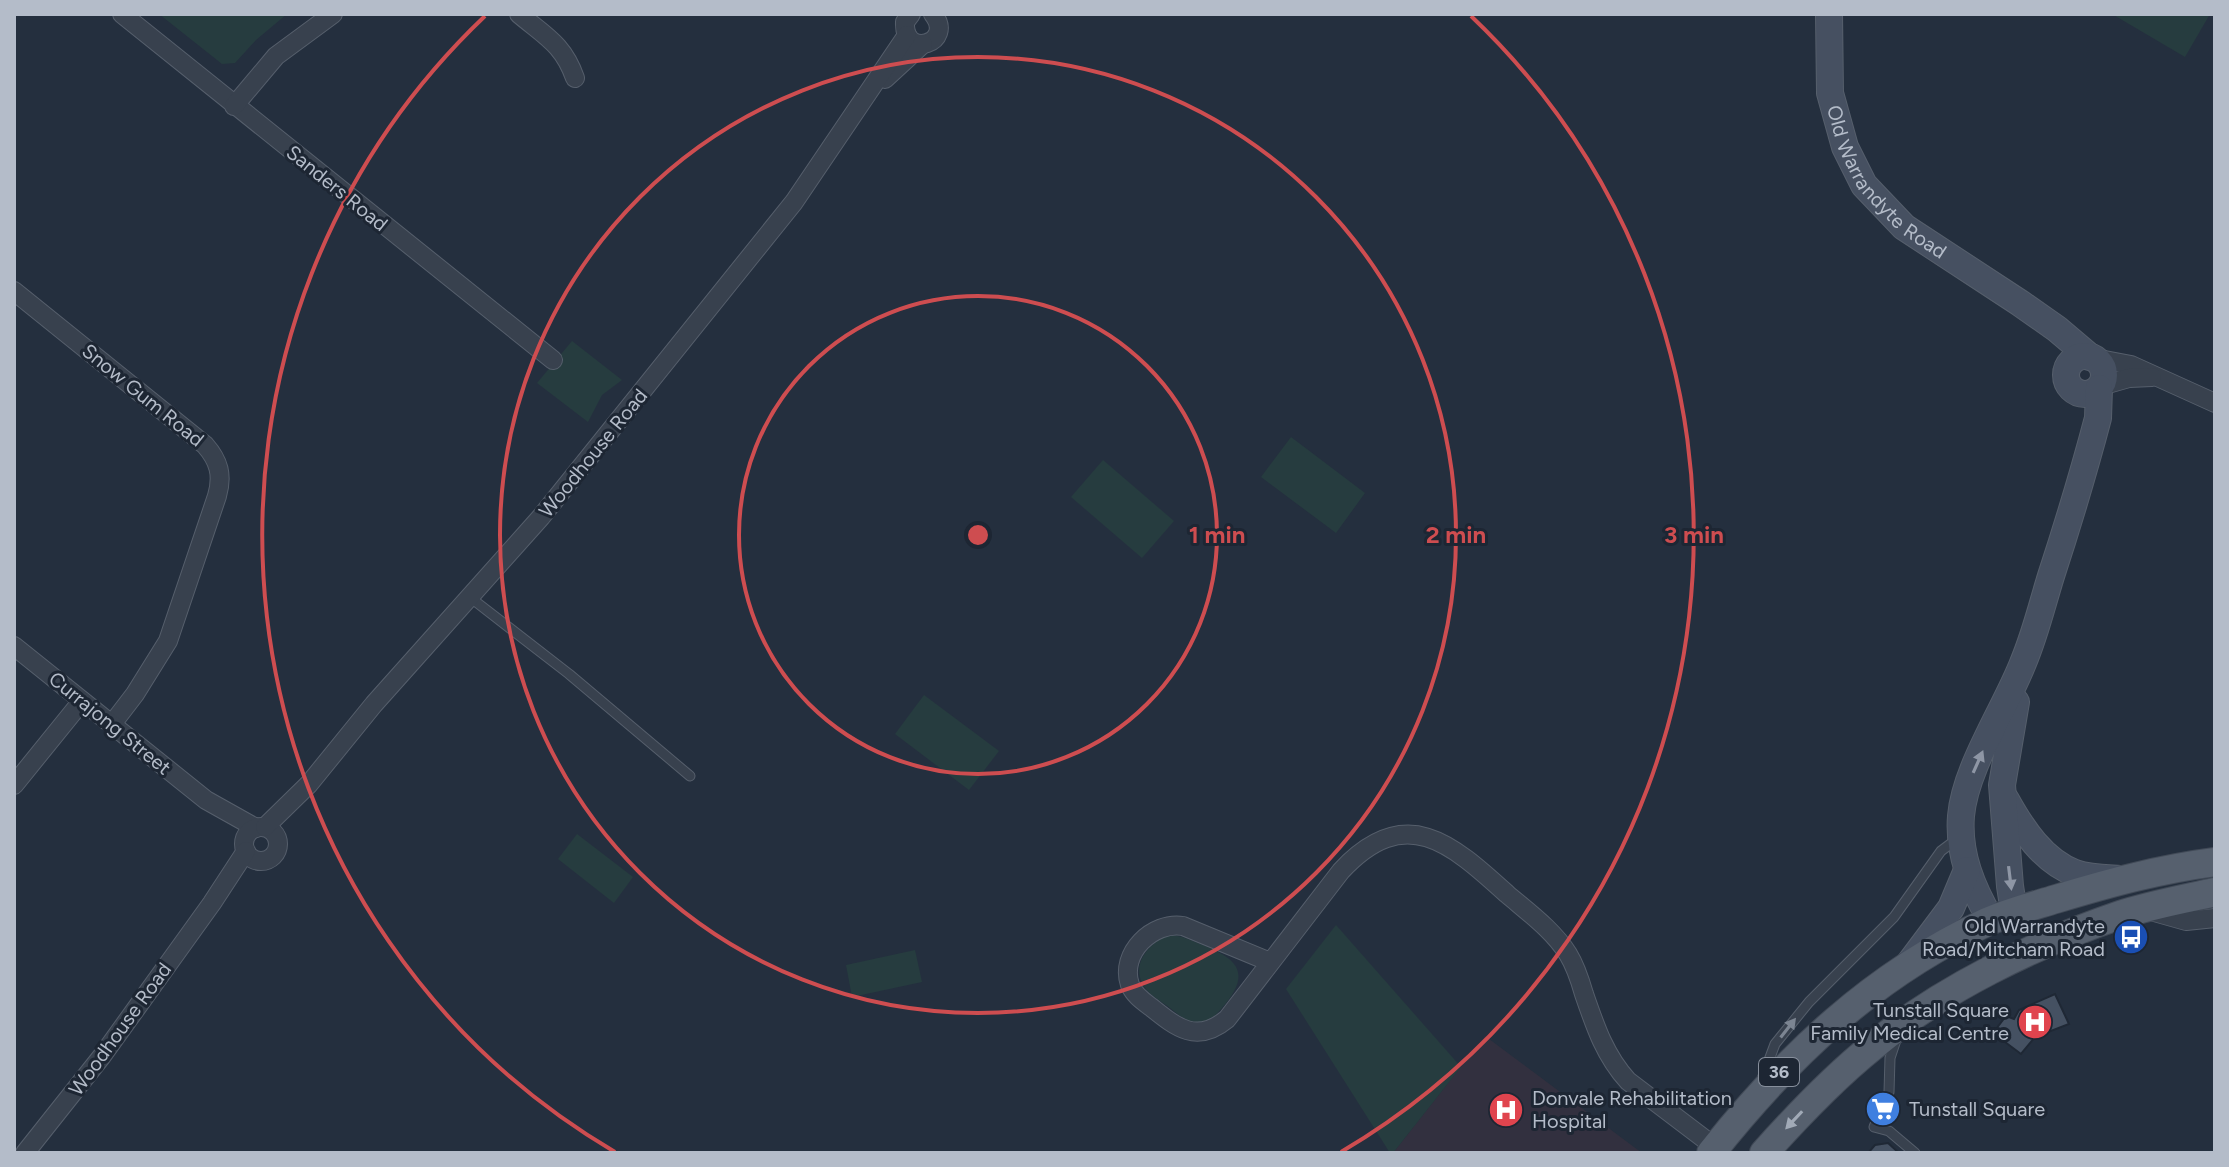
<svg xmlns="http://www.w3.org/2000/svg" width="2229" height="1167" font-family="Figtree,sans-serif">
	<rect width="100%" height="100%" fill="#242f3e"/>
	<!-- medical -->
	<path fill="#32303f" d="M1485 1036 1642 1153H1393Z"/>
	<!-- green -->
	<g fill="#263c3f">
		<path d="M159 14H287L256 40 235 63 222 64Z"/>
		<path d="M2112 14H2210L2185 57Z"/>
		<path d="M572 341 622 380 602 395 588 422 537 383Z"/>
		<path d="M1291 437 1365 493 1336 533 1261 477Z"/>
		<path d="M1103 460 1174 521 1142 558 1071 497Z"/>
		<path d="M924 695 999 751 969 790 895 734Z"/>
		<path d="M577 834 633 877 614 903 558 859Z"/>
		<path d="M1336 925 1461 1067 1393 1153H1390L1286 989Z"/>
		<path d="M1168 935C1181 935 1192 941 1203 945 1240 960 1251 974 1222 1008 1215 1016 1208 1023 1196 1022 1186 1022 1178 1014 1170 1008 1161 1001 1147 994 1142 983 1132 962 1150 943 1168 935Z"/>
		<path d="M915 950 922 982 852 997 846 965Z"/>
	</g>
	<!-- building -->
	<g fill="#455162" stroke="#1f2835" stroke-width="2">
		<path d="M2055 994 2069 1024 2035 1037 2021 1054 1993 1033 2006 1016 2014 1019 2019 1010Z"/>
		<path d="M1888 1143 1899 1153H1868L1875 1145Z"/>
	</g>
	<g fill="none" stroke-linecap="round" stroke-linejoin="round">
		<!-- service casing -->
		<g stroke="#565f6c" stroke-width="11">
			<g id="service">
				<path d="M471 598 569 674 690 776"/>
				<path d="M1897 1037 1890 1058 1889 1092 1874 1127 1889 1131 1915 1153"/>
				<path d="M1762 1079 1775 1044 1809 1002 1894 917 1941 851 1957 839"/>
			</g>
		</g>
		<!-- minor casing -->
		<g stroke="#565f6c" stroke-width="20">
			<g id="minor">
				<path d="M122 14 553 360"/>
				<path d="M519 14C545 36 563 44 575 78"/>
				<path d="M911 14 905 22C903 60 956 43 933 14"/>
				<path d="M885 79 923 44"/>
				<path d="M234 106 276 56 333 14"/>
				<path d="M14 291 205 445C219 461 223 475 217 496L168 641 135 694 112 724"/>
				<path d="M2094 358 2131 365 2215 403"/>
				<path d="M2101 386 2129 378 2152 377"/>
				<path d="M14 646 206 800 256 828"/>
				<path d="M14 785 82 701"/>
				<circle cx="261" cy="844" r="17"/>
				<path d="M265 827 309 784 374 704 541 517 794 202 907 35"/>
				<path d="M2147 910 2186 921 2215 918"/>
				<path d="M1270 962 1183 926C1153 921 1119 953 1130 985 1134 995 1143 1001 1151 1007 1177 1028 1197 1044 1227 1019L1341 871C1405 802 1451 843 1507 894 1528 912 1553 930 1568 954 1576 967 1580 980 1584 994 1595 1026 1605 1056 1628 1081L1715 1147"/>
				<path d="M25 1153 102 1056 212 903 246 851"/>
			</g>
		</g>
		<!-- secondary casing -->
		<g stroke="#565f6c" stroke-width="28">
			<g id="secondary">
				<path id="s1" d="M1829 14 1830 93 1845 147 1864 185 1904 227 2020 303 2057 329 2090 357"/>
				<circle cx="2085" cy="375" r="19"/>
				<path d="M2006 800C2022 829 2043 861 2075 873 2090 878 2105 878 2120 879"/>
				<path d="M2014 912 2010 886 2002 785 2016 702"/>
				<path d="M1991 920C1972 888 1958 854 1961 816 1965 768 2005 709 2023 663 2035 635 2042 605 2051 576 2068 524 2084 471 2098 418L2099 388"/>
				<path d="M1909 964 1951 908 1967 870"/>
			</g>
		</g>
		<!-- primary casing -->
		<g stroke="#414a57" stroke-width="30">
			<g id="primary">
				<path d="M1711 1153C1788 1056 1873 975 1987 922 2009 912 2033 906 2056 899 2109 883 2160 869 2215 862"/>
				<path d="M1764 1153C1798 1115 1833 1078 1873 1046 1942 989 2035 944 2120 915 2151 905 2184 899 2215 892"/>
			</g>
		</g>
		<!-- service -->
		<use href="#service" stroke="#38414e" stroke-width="9"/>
		<!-- minor -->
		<use href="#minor" stroke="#38414e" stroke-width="18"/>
		<!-- secondary -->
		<use href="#secondary" stroke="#465061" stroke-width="26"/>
		<!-- primary -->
		<use href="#primary" stroke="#56606e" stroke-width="28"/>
	</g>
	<!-- one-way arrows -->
	<defs><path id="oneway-solid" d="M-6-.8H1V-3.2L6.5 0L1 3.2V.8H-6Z" transform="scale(2)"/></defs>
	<g fill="#8e96a5">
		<use href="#oneway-solid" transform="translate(1978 762) rotate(-66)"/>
		<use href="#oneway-solid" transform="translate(2010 878) rotate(83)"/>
	</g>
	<use fill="#7c8592" href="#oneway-solid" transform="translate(1788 1028) rotate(-52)"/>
	<use fill="#a1aab7" href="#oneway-solid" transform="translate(1794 1120) rotate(133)"/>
	<!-- distance rings -->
	<g fill="none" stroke="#ce4d50" stroke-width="4">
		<circle cx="978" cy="535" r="239"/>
		<circle cx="978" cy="535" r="478"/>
		<path d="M615 1152A716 716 0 0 1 485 16M1471 16A716 716 0 0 1 1341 1152"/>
	</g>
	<!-- icons -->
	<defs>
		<g id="bus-disc" transform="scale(1.8)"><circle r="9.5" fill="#1a4fb4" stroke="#1d2633"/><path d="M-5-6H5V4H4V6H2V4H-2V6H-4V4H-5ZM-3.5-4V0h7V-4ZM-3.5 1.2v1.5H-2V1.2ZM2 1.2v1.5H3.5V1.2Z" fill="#fff"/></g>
		<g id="hospital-disc" transform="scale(1.8)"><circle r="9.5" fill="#e0444e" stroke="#1d2633"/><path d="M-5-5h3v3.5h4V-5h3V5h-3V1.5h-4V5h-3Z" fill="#fff"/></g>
		<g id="supermarket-disc" transform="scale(1.8)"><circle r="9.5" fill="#3f7fe0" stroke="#1d2633"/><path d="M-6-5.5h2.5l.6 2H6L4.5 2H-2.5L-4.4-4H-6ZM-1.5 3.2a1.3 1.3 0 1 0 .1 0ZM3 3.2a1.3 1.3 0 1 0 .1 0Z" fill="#fff"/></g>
	</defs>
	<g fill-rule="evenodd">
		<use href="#bus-disc" x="2131" y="937"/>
		<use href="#hospital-disc" x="2035" y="1022"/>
		<use href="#supermarket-disc" x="1883" y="1109"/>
		<use href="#hospital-disc" x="1506" y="1110"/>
	</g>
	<g text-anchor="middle" stroke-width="6" stroke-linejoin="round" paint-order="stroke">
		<!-- shield labels -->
		<rect fill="#1d2633" stroke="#878f9c" stroke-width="2" x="1759" y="1058" width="40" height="28" rx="6"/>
		<g font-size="18" font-weight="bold" fill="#b4bcc9">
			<text x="1779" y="1078">36</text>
		</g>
		<!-- street labels -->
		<g font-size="20" fill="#b4bcc9" stroke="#1d2633">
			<text dy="7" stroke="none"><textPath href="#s1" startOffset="188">Old Warrandyte Road</textPath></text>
			<text transform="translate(337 188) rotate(39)" y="7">Sanders Road</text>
			<text transform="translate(143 395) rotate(39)" y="7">Snow Gum Road</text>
			<text transform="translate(593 453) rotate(-51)" y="7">Woodhouse Road</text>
			<text transform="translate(110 723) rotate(39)" y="7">Currajong Street</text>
			<text transform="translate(120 1029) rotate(-54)" y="7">Woodhouse Road</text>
		</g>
		<!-- poi labels -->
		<g font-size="20" fill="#b4bcc9" stroke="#1d2633" text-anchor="end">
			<text x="2105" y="933">Old Warrandyte<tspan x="2105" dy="23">Road/Mitcham Road</tspan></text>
			<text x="2009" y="1017">Tunstall Square<tspan x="2009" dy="23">Family Medical Centre</tspan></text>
			<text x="1532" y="1105" text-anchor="start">Donvale Rehabilitation<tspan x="1532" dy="23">Hospital</tspan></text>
			<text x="1909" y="1116" text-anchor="start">Tunstall Square</text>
		</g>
	</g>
	<circle cx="978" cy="535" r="12" fill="#ce4d50" stroke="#1d2633" stroke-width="4"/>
	<g font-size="24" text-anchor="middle" font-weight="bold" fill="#ce4d50" stroke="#1d2633" stroke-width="6" stroke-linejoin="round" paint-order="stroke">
		<text x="1217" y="543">1 min</text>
		<text x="1456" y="543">2 min</text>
		<text x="1694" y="543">3 min</text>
	</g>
	<!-- border -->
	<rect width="2229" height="1167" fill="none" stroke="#b4bcc9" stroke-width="32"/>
</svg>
